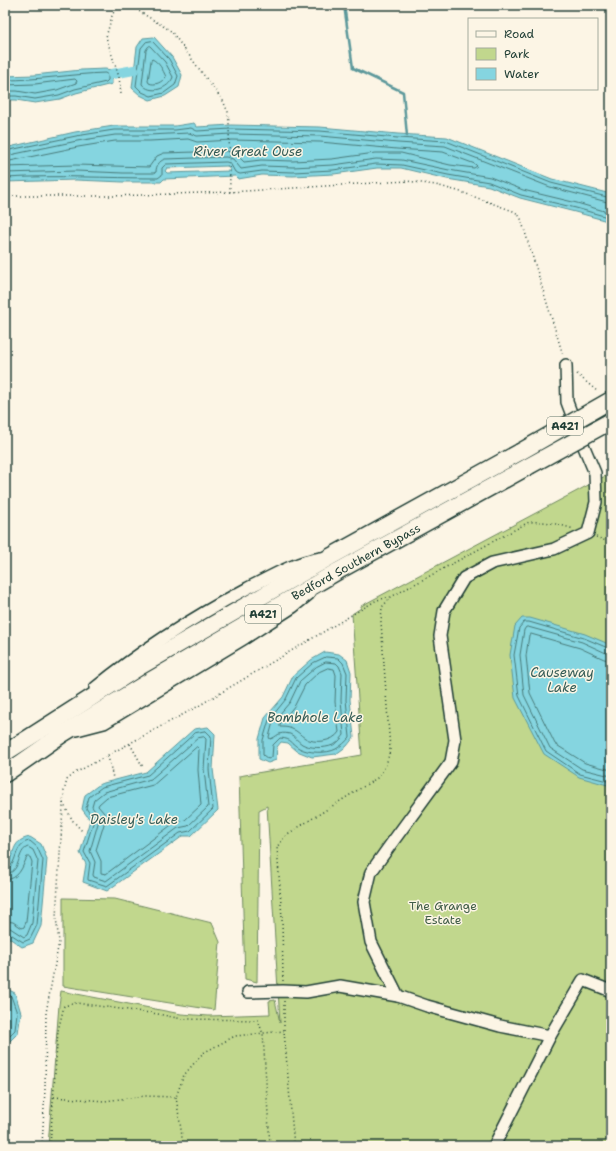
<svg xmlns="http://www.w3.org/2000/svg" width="616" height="1151" font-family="'Shantell Sans',sans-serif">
	<rect width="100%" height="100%" fill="#fcf5e5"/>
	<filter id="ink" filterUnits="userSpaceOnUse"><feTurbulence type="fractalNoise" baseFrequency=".025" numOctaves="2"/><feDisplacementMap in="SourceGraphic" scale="8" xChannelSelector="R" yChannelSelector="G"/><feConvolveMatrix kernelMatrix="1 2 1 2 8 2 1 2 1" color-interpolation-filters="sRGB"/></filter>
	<g filter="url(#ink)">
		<!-- green -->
		<g fill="#c1d78d" stroke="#708a60">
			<path d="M611 473V1146H48L59 1005 61 991 181 1014 209 1016 270 1014 269 1001 275 1000 280 1023 267 806 259 810 257 982 245 979 239 776 362 755 352 614 361 608V606Z"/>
			<path d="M63 898 115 899 212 923 220 942 214 1010 63 986Z"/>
		</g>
		<!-- water -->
		<g fill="#85d5e0" stroke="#5c989b" fill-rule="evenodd">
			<path d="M154 37 172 57 182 75 179 87 165 96 150 100 140 95 132 88 137 47 143 38Z"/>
			<path d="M105 69 112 70V84L76 93 60 99 35 103 16 100H5V76L34 75 81 70Z"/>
			<path d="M194 123 197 127 231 125 320 127 398 134 447 137 552 179 611 194V222L575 212 520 198 489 186 447 179 401 168H377L334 174 293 176 262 175 238 179 235 176 164 179 161 182H123L76 180 5 182V148L75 132 114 126H175ZM227 166 231 171 167 173 165 171 167 168Z"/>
			<path d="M522 618H530L585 634 611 645V786L579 777 544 754 515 698 510 655 515 626Z"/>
			<path d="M325 652 339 654 347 660 351 672 350 700 354 737 347 746 336 754 312 757 297 751 288 743 281 742 277 747 276 760 268 763 259 759V739L265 718 283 697 293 676 311 660Z"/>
			<path d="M208 727 215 734 213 769 218 810 191 836H183L107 891 83 882 86 864 80 853 90 820 82 809 85 795 100 784 146 772 194 729Z"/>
			<path d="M30 837 41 844 47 859 41 926 33 943 22 947 5 935V866C17 855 9 841 30 837Z"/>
			<path d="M5 988 15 993 21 1013 18 1033 5 1046Z"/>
		</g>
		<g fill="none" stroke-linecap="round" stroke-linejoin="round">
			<!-- shore -->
			<g stroke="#487a79" stroke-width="1">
				<path d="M152 41 169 59 178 76 175 85 164 93 151 96 142 92 136 86 141 48 146 42Z"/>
				<path d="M150 46 165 62 173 77C169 89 150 95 142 84L146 50 148 47Z"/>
				<path d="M152 59C159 62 163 70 166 77 162 82 155 86 149 83L148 81 151 61Z"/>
				<path d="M5 80C39 80 72 74 105 73L108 75V80L106 82 75 89 59 95 35 99 16 96H5"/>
				<path d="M5 85 35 84 75 79 77 81 76 83 57 90 35 94 17 91H5"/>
				<path d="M5 151 76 136 114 130H175L191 128 197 131 231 129 320 131 398 138 446 141 551 183 611 198"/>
				<path d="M5 156 77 141 115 135H149L189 133 197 136 231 134 320 136 398 143 445 146 550 187 611 203"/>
				<path d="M5 162 78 147 115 141H150L188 139 197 142 232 140 320 142 397 149 443 152 475 164 477 166 474 168 450 165 401 153H375L332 159 293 161 261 160 244 162 235 153 227 151 164 153 157 156 149 167 76 165 5 167"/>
				<path d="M5 173 76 171 123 173H154L156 172C156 166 159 161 165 159L226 157 233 159 241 169 262 166 293 167 333 165 376 159 402 160 449 170 490 177 523 190 577 203 611 213"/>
				<path d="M5 178C56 175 107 178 158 178L162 175V168L166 164 226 162 230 163 235 172 240 174 262 171 293 172 333 170 376 164 402 165 448 175 489 182 521 195 576 208 611 218"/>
				<path d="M611 649 608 648 584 638 529 622H524L519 628 514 655 519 696 546 751 580 774 611 782"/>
				<path d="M611 654 606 653 582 642 528 627H526L524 630 520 655 524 695 550 748 582 769 611 776"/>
				<path d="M326 657 338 658 343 663 347 673 346 700 350 737C346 742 341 746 336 749 327 754 307 753 299 748 290 743 293 739 280 738L273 745 272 757 268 759 263 755V740L269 720 286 699 296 678 313 663Z"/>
				<path d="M611 660 604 659 580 648 531 634 529 635 526 656 530 693 555 744 585 763 611 770"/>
				<path d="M326 662 336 663 339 666 342 673 341 700 344 735C341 739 337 744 333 745 324 749 309 748 302 744 297 741 295 736 290 734 277 731 278 737 270 739L269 737 273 722 290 702 300 681 316 667Z"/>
				<path d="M328 668 334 669 336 675 335 702 339 732C333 742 314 744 305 738 300 735 298 731 292 729 288 727 284 727 280 727V724L295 705 305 685 319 672Z"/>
				<path d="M206 731 211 736 209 769 213 809 190 831 180 833 107 886 88 880V878L90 863 84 852 94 820 86 808 89 797 102 787 148 775 195 733Z"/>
				<path d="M204 737 206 739 204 769 208 807 188 826 178 828 106 881 94 877 93 875 95 862 90 851 99 820 98 815 92 807 94 800 104 792 151 779 198 738Z"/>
				<path d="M197 747 199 749 198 770 201 805 185 820 174 823 106 874 101 873V861L96 850 105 821 104 813 98 806 99 804 107 797 153 785Z"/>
				<path d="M5 869C19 867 12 843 30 841L37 847 43 860 37 925 30 939 23 942 9 933 5 932"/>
				<path d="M5 874C22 873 16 851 28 847L33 850 38 861 32 923 27 935 24 937 10 928 5 927"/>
				<path d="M5 880C19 879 22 868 27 857H30L32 862 26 922 24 927 22 928 13 922 5 921"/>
				<path d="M5 992 11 996 17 1013 15 1030 5 1040"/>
			</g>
			<!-- stream -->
			<path stroke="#5c989b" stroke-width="2.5" d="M344 5 353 68 403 92 407 136"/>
			<!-- canal -->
			<path stroke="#85d5e0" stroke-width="10" d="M112 74 134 70"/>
			<!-- minor casing -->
			<g stroke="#1f3d34" stroke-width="14">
				<g id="minor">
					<path d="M95 688C142 649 194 617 248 588 272 576 295 562 321 558"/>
					<path d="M77 730 104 723 245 638 293 607 309 594"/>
					<path d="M248 992 283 991 306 992 340 986 398 996 427 1006 500 1026 550 1036"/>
					<path d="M398 996 371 942 364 902 371 872 391 844 451 762 455 740 440 636 444 611 464 578 492 563 554 549 588 533 596 502 595 473 584 447 567 402 566 365"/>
					<path d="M494 1146 550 1036 583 980 611 991"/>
				</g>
			</g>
			<!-- highway casing -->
			<g stroke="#1f3d34" stroke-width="19">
				<g id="highway">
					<path d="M5 753 141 666 330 557 520 452"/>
					<path d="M5 774 61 735 151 680 338 571 529 466"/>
				</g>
			</g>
			<!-- path -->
			<g stroke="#1f3d34" stroke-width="1.5" stroke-dasharray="1 3" stroke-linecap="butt">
				<path d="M117 5 112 16 106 37 119 77 121 94"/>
				<path d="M129 5 171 31 223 101 228 112 229 123 230 192 407 181 436 185 461 192 513 211 518 214 521 219 563 355"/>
				<path d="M5 196H113L230 192"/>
				<path d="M577 374 598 392"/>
				<path d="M596 537 611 543"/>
				<path d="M130 744 143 767"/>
				<path d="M108 756 113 778"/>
				<path d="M63 803 73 821 83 832"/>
				<path d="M283 981 282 918 277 847 286 835 377 778C385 769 388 761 390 749L381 622 382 607 391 597 529 522C547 521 557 524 574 529"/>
				<path d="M284 1001V1031L294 1146"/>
				<path d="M54 1097 104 1101 145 1096 176 1097 184 1075 203 1053 235 1036 284 1031"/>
				<path d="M176 1097 182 1136 181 1146"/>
				<path d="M42 1146 45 1089 46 1013 59 942 56 917 64 791 67 780 75 773 195 708 377 600 390 597"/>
				<path d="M50 1146 58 1031 64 1006 76 1003 158 1014 182 1019 258 1020 263 1034 270 1146"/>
			</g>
			<!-- minor -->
			<use href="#minor" stroke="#fcf5e5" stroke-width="11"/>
			<!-- highway -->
			<use href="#highway" stroke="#fcf5e5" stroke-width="16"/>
			<!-- highway-bridge casing -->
			<g stroke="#1f3d34" stroke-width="19" stroke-linecap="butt">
				<g id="highway-bridge">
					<path d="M520 452 611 400"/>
					<path d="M529 466 611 421"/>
				</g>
			</g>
			<!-- highway-bridge -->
			<use href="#highway-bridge" stroke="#fcf5e5" stroke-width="16"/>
		</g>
	</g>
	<g text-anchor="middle" stroke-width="3" stroke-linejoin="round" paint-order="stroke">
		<!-- shield labels -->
		<g fill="#fcf5e5" stroke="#617469" stroke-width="1">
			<rect x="547" y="417" width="36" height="18" rx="3"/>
			<rect x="245" y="605" width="36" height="18" rx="3"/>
		</g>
		<g font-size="11" font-weight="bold" fill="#1f3d34">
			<text x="565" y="430">A421</text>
			<text x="263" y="618">A421</text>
		</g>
		<!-- street labels -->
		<g font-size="12" fill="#1f3d34" stroke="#fcf5e5">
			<text transform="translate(356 562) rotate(-29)" y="4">Bedford Southern Bypass</text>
		</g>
		<!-- park labels -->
		<g font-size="12" fill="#3f5c46" stroke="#fcf5e5">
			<text x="443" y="910">The Grange<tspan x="443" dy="14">Estate</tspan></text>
		</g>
		<!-- water labels -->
		<g font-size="13" font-style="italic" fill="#335b56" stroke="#fcf5e5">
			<text x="248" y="156">River Great Ouse</text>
			<text x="562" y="677">Causeway<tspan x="562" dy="15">Lake</tspan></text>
			<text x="315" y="722">Bombhole Lake</text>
			<text x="134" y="824">Daisley's Lake</text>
		</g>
	</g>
	<!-- margin -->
	<rect width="616" height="1151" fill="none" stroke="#fcf5e5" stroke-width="20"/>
	<rect x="10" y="10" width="596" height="1131" fill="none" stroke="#1f3d34" stroke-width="1.5" filter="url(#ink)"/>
	<!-- legend -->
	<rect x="468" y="18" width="130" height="72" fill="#fcf5e5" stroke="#a4ab9e"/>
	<rect x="476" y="31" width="20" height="6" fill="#fcf5e5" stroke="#a4ab9e"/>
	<text x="504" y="38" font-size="12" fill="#1f3d34">Road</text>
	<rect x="476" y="48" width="20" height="12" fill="#c1d78d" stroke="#a4ab9e"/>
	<text x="504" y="58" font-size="12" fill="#1f3d34">Park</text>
	<rect x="476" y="68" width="20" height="12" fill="#85d5e0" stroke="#a4ab9e"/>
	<text x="504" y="78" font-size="12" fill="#1f3d34">Water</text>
</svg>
